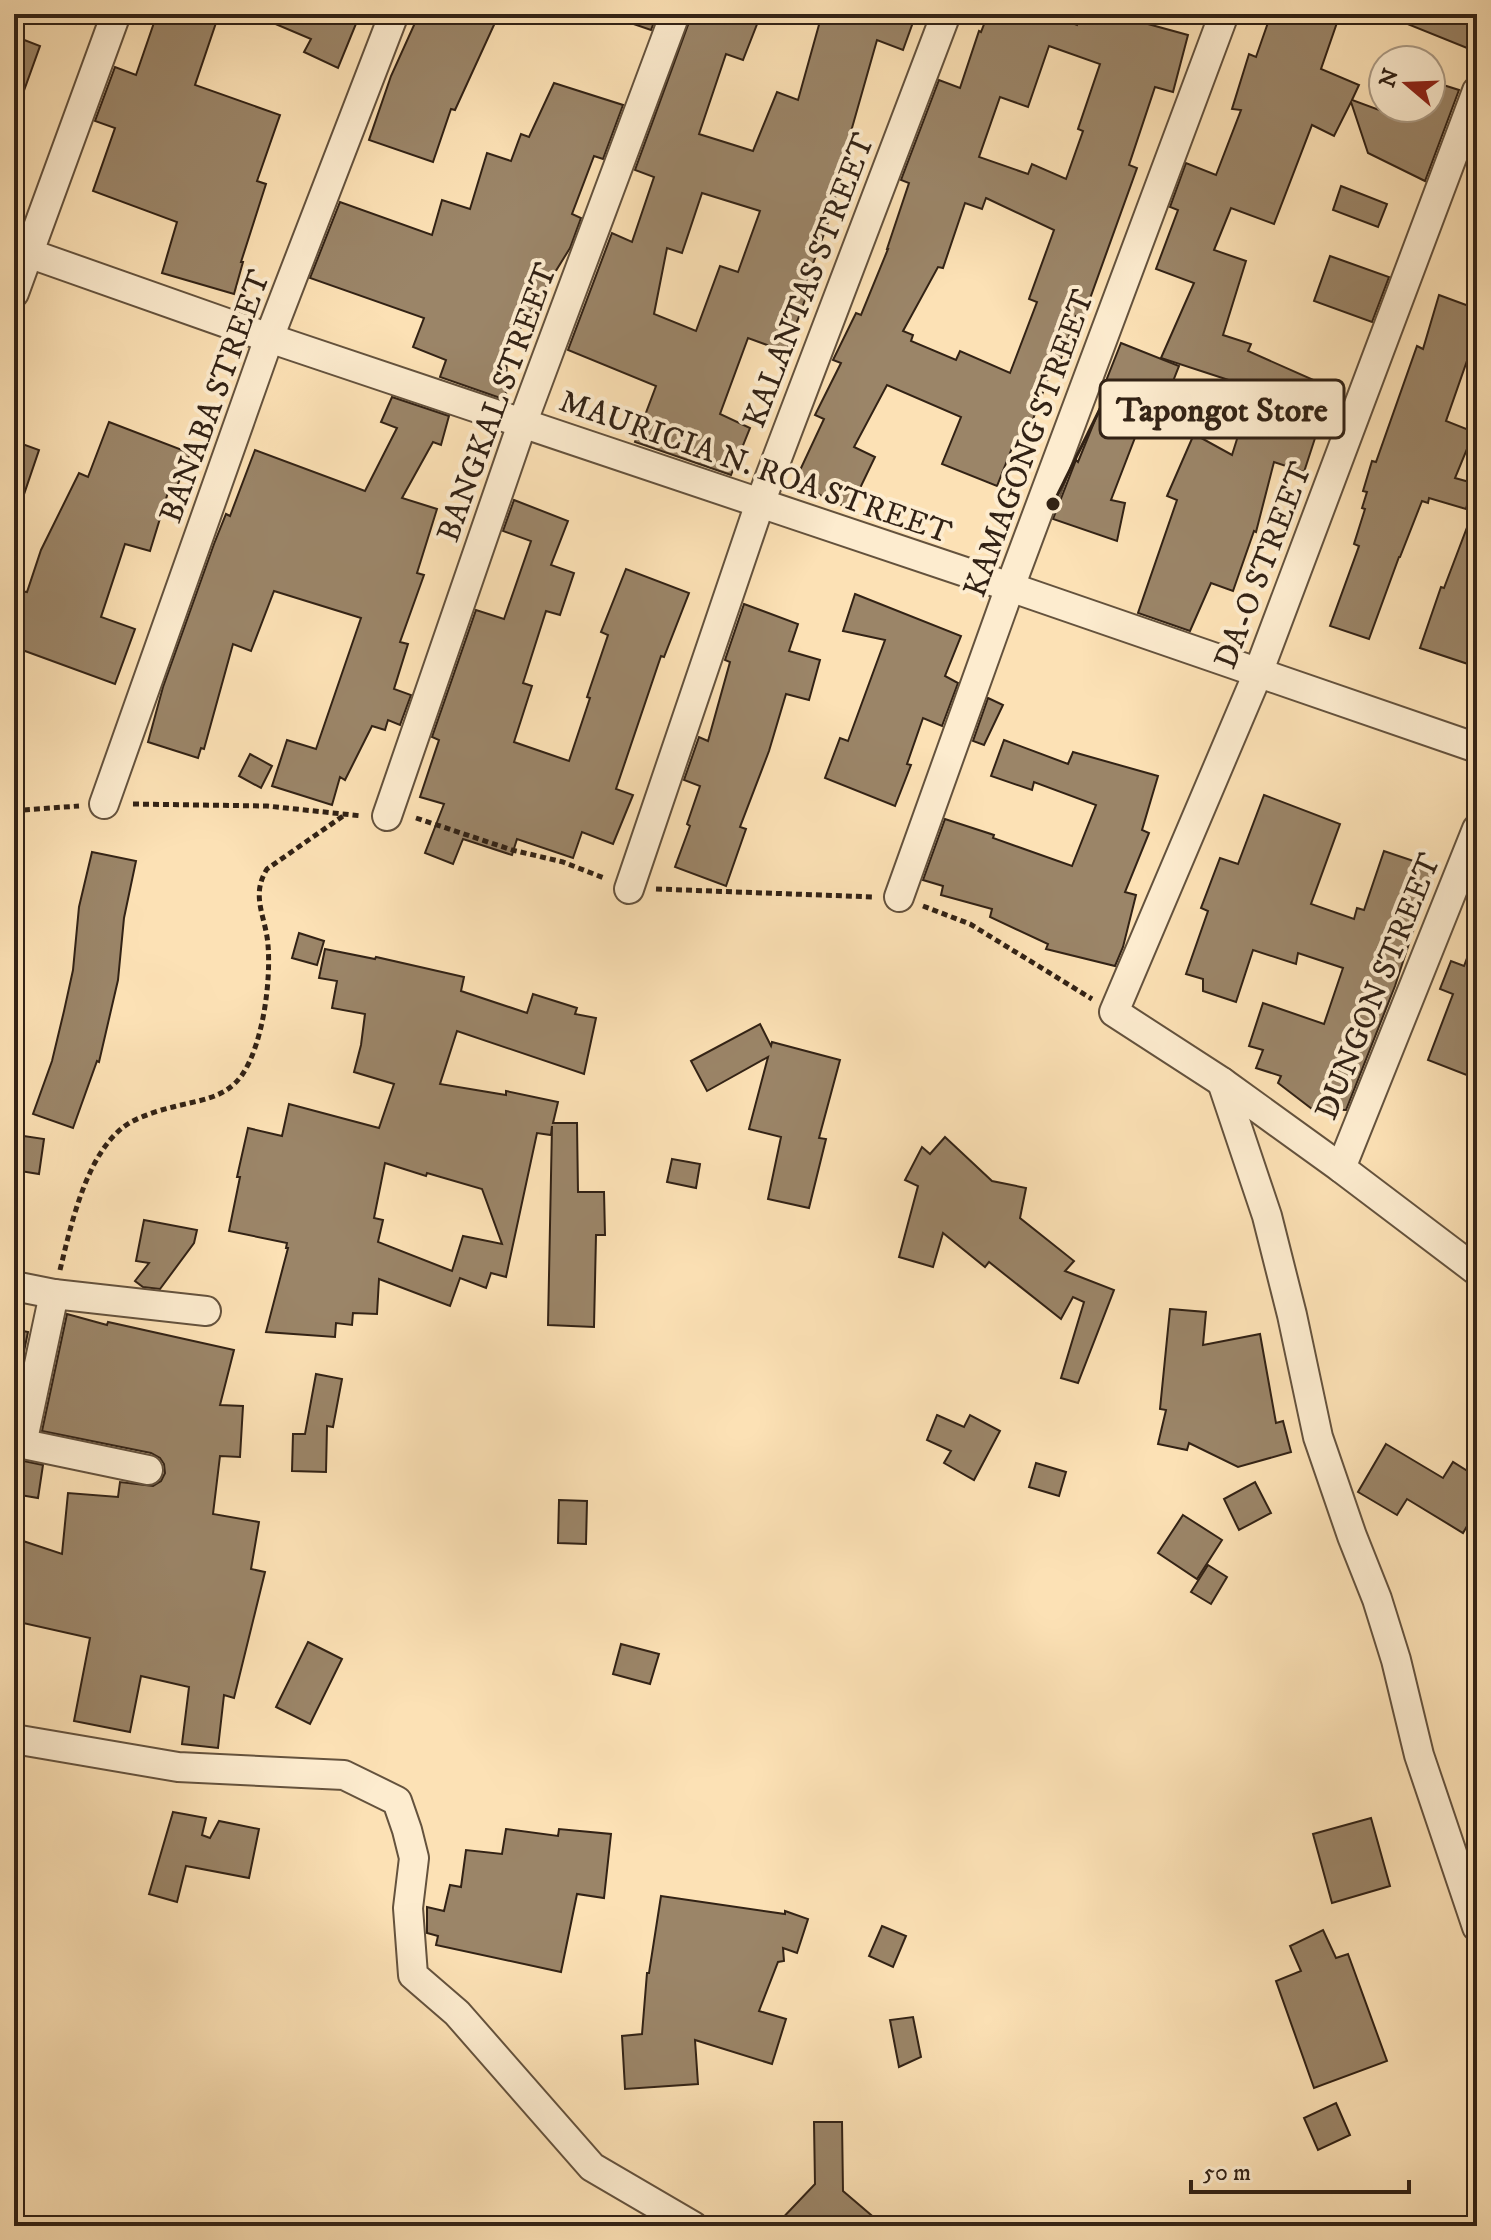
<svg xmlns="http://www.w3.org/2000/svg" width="1491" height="2240" font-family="'IM FELL DW Pica',serif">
	<rect width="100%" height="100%" fill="#fce1b5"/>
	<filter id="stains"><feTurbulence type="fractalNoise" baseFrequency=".0025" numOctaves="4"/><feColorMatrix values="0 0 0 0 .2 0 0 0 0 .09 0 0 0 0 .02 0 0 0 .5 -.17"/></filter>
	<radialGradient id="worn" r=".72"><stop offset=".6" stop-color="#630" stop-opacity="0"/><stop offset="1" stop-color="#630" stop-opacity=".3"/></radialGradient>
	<!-- building -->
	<g fill="#9b8568" stroke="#322215" stroke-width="2" fill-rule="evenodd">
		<path d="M157 14H219L195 85 280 115 257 181 266 184 241 262H243L234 294 162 273 177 222 93 191 115 128 95 121 115 67 136 75Z"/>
		<path d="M252 14H360L338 68 304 52 311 39Z"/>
		<path d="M419 14H499L455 110 451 109 433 162 369 140 391 76Z"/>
		<path d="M616 14H657L651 30 616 18Z"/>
		<path d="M692 14H761L743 60 726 54 699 134 753 151 777 92 798 100 822 14H916L903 50 877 40 846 149 849 150 827 226 801 296 806 297 786 352 748 338 720 414 750 428 731 475 635 442 656 386 568 350 612 233 632 242 654 177 635 170ZM702 193 760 211 738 272 720 266 696 331 654 314 667 248 682 253Z"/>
		<path d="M988 14H1048L1077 25 1080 14H1139L1137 21 1188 35 1173 92 1155 87 1129 165 1137 168 1083 318 1076 316 1058 367 1053 365 1025 441 1016 438 997 486 942 464 961 417 887 385 854 447 875 457 850 509 794 483 824 419 815 415 841 363 833 360 856 313 861 315 888 249H887L909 183 901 180 939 80 960 88 979 31 981 32ZM1049 46 1100 64 1078 129 1083 131 1066 179 1032 164 1028 174 979 157 1000 97 1028 107ZM986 198 1054 230 1029 299 1037 302 1010 373 960 351 956 360 911 341 913 335 903 331 938 267 943 268 965 203 982 209Z"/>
		<path d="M1271 14H1340L1321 69 1359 85 1352 100 1398 117 1401 108H1431V81L1459 90 1425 181 1368 153 1351 102 1334 136 1312 125 1274 224 1231 208 1214 250 1246 261 1223 335 1251 344 1248 351 1318 382 1300 423 1318 429 1304 472 1274 462 1256 532 1254 531 1233 591 1211 583 1190 631 1138 613 1177 500 1167 496 1194 434 1232 455 1253 388 1161 358 1194 283 1156 269 1178 210 1170 207 1186 163 1216 175 1241 110 1232 109 1249 54 1256 57Z"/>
		<path d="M1386 14H1477V52L1385 15Z"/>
		<path d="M14 36 40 46 17 110H14Z"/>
		<path d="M554 83 623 105 603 159 594 156 572 214 581 218 570 248 507 350 506 400 440 377 446 360 413 347 424 318 310 278 340 202 432 235 442 200 470 209 487 153 511 161 521 134 529 137Z"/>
		<path d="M1341 186 1387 204 1378 227 1333 210Z"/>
		<path d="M1330 256 1389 277 1372 322 1314 301Z"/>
		<path d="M1439 295 1477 309V365L1468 358 1446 421 1474 432 1455 478 1473 483 1466 509 1429 498 1428 503 1422 501 1400 557H1399L1369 639 1330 626 1359 546 1354 544 1365 509 1362 508 1367 492 1363 491 1372 461 1376 462 1417 346 1423 349Z"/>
		<path d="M1121 343 1179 366 1162 409 1148 404 1111 500 1125 503 1117 541 1053 519 1076 460 1078 462 1108 388 1104 386Z"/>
		<path d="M392 397 449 416 441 445 433 442 402 498 437 509 417 573 424 575 400 642 408 644 394 689 411 695 400 725 388 720 385 730 372 726 345 780 340 777 332 805 272 786 287 740 316 749 361 618 274 591 251 651 233 644 204 749 201 748 198 758 148 742 163 687 214 544 226 514 230 516 255 450 365 491 397 428 381 422Z"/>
		<path d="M109 422 190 453 176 489 170 486 150 551 125 544 101 617 135 629 115 684 14 647V606L21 591 27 592 41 550 79 473 88 477Z"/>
		<path d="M14 441 39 450 18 512H14Z"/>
		<path d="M514 500 568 521 551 565 574 573 560 615 546 611 523 683 532 686 514 742 569 761 590 698 587 697 608 635 601 632 626 569 689 593 664 657 661 656 616 789 633 795 613 844 582 832 573 858 517 839 512 855 463 839 453 864 425 853 444 804 420 797 439 740 432 737 476 610 504 619 531 541 503 531Z"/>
		<path d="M1474 509H1477V667L1420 648 1441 587 1444 588Z"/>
		<path d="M855 594 961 636 945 676 958 683 942 726 923 718 907 764 911 765 895 806 825 778 840 738 848 741 885 640 843 631Z"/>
		<path d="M744 604 798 624 789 651 820 660 809 700 786 694 769 751 740 827 746 829 726 886 675 867 690 826 687 824 700 786 684 780 699 737 708 741 730 662 725 660Z"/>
		<path d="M988 698 1003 705 984 745 973 741Z"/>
		<path d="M1004 740 1068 764 1073 752 1158 776 1142 830 1149 833 1125 892 1136 895 1123 947 1115 966 1046 949 1048 944 990 917 992 909 941 895 943 886 923 880 945 819 994 835 993 838 1072 866 1096 805 1034 782 1032 790 991 776Z"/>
		<path d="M250 754 272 766 261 788 239 776Z"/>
		<path d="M1264 795 1340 824 1311 904 1354 919 1357 908 1364 910 1384 851 1434 868 1395 986 1346 1110 1312 1109 1278 1083 1281 1076 1256 1068 1263 1050 1249 1046 1263 1003 1324 1024 1343 968 1298 953 1296 964 1253 950 1236 1002 1203 991V979L1186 974 1208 911 1201 908 1220 858 1238 864Z"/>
		<path d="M92 852 136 861 124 918 118 980 99 1062 97 1061 73 1128 33 1114 52 1061 64 1011 73 970 79 907Z"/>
		<path d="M299 933 324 941 317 965 292 958Z"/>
		<path d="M1475 937H1477V1079L1428 1060 1453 994 1440 989 1451 961 1464 966Z"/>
		<path d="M325 949 375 959 376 957 464 977 461 991 527 1013 533 994 577 1008 575 1014 596 1018 584 1074 457 1031 440 1084 506 1095V1091L558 1102 553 1123H577L578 1192H604L605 1235H596L594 1327 548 1325 552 1126 551 1135 537 1133 506 1277 491 1273 486 1288 460 1278 450 1306 379 1279 377 1314 353 1313 352 1325 336 1323 335 1337 266 1332 288 1248H286L287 1243 229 1231 240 1177H237L248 1128 282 1136 289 1104 379 1128 394 1084 354 1072 361 1045 365 1014 332 1008 337 981 319 978ZM385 1163 426 1176 427 1173 482 1189 502 1244 463 1236 452 1271 378 1242 383 1220 374 1218Z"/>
		<path d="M760 1024 771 1046 772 1042 840 1060 819 1138 826 1139 809 1208 768 1199 781 1137 749 1129 768 1057 707 1091 691 1061Z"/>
		<path d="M17 1135 44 1139 39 1174 14 1170Z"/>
		<path d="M945 1137 992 1181 1026 1188 1020 1218 1074 1261 1065 1271 1114 1290 1078 1383 1061 1378 1084 1302 1073 1297 1061 1319 989 1262 985 1267 943 1233 933 1267 899 1257 918 1186 905 1180 922 1147 930 1154Z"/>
		<path d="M672 1159 700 1164 696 1188 667 1182Z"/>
		<path d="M144 1220 197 1230 194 1243 160 1289 143 1287 135 1281 149 1263 136 1261Z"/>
		<path d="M1170 1309 1206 1312 1203 1345 1260 1334 1276 1423 1283 1421 1291 1452 1238 1467 1189 1443 1187 1450 1158 1444 1166 1410 1160 1409Z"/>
		<path d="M67 1314 107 1325 108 1322 234 1350 220 1405 243 1406 240 1457 220 1456 213 1514 259 1522 251 1569 265 1572 234 1698 224 1695 218 1748 182 1744 189 1687 141 1676 130 1732 74 1721 90 1638 14 1621V1538L62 1554 68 1493 118 1497 120 1482 153 1486 161 1481 165 1473 164 1464 160 1458 151 1453 42 1431Z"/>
		<path d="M14 1329 28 1332 14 1400Z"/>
		<path d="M316 1374 342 1379 333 1427 327 1426 326 1472 292 1471 293 1434H305Z"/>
		<path d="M937 1415 964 1427 970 1415 1000 1431 974 1480 944 1463 951 1451 927 1440Z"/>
		<path d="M1386 1444 1443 1478 1453 1462 1477 1477V1509L1463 1533 1407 1499 1397 1515 1358 1492Z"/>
		<path d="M14 1459 43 1465 38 1498 14 1494Z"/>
		<path d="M1036 1463 1066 1472 1059 1496 1029 1487Z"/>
		<path d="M1255 1482 1271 1513 1239 1530 1224 1499Z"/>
		<path d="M559 1500 587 1501 586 1544 558 1543Z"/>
		<path d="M1183 1515 1222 1540 1197 1579 1158 1553Z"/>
		<path d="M1208 1565 1227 1577 1211 1604 1191 1592Z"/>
		<path d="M308 1642 342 1659 310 1724 276 1707Z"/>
		<path d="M621 1644 659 1654 650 1684 613 1674Z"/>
		<path d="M173 1812 206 1818 202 1835 210 1838 219 1821 259 1829 249 1878 186 1866 177 1902 149 1894Z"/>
		<path d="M1371 1818 1390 1886 1332 1903 1313 1834Z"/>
		<path d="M506 1829 558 1836 559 1829 611 1834 604 1898 577 1894 561 1972 436 1945 438 1936 427 1933V1907L444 1911 450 1885 461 1887 466 1850 502 1854Z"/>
		<path d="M661 1896 785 1914V1911L808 1919 797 1953 783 1948 784 1961 778 1962 759 2011 786 2019 772 2064 695 2040 698 2084 625 2089 622 2036 642 2034 647 1973H649Z"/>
		<path d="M882 1926 906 1936 893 1967 869 1956Z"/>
		<path d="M1323 1930 1336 1958 1348 1954 1387 2061 1314 2088 1276 1981 1301 1971 1290 1946Z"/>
		<path d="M913 2017 921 2057 899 2067 890 2020Z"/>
		<path d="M1336 2103 1350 2135 1318 2150 1304 2118Z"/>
		<path d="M814 2122H842L843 2191 884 2226H775L815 2184Z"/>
	</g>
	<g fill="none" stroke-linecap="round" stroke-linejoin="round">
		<!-- minor casing -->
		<g stroke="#64523d" stroke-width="32">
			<g id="minor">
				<path d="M1477 91 1258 673 1114 1012 1222 1082 1341 1168 1477 1271"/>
				<path d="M14 248 269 338 1010 587 1477 748"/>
				<path d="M14 293 116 14"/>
				<path d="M104 804 269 338 394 14"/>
				<path d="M387 816 522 424 675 14"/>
				<path d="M629 889 760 503 946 14"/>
				<path d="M899 897 1010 587 1224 14"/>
				<path d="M1222 1082 1267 1216 1292 1315 1318 1437 1352 1536 1377 1599 1396 1660 1419 1755 1477 1927"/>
				<path d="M1341 1168 1477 829"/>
				<path d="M14 1286 54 1294 206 1311"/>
				<path d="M14 1442 148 1470"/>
				<path d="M22 1444 54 1294"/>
				<path d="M14 1739 178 1767 344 1775 397 1801 407 1830 414 1858 408 1908 413 1975 457 2013 592 2167 693 2226"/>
			</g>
		</g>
		<!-- path -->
		<g stroke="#322215" stroke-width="5" stroke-dasharray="6 4" stroke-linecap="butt">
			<path d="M133 804 267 806 362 816"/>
			<path d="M14 809 23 810 79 806"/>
			<path d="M416 818 512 850 563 862 604 878"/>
			<path d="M656 889 874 897"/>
			<path d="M923 906 970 924 1092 999"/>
			<path d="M60 1270C71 1225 88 1144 133 1121 145 1115 160 1110 173 1107 199 1100 225 1099 242 1075 263 1044 271 982 268 945 266 917 250 896 267 869L343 816"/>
		</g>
		<!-- minor -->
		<use href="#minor" stroke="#fdeccf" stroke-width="28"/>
	</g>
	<g text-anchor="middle" stroke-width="8" stroke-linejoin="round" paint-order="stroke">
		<!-- street labels -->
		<g font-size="32" fill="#322215" stroke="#fdeccf">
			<text transform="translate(808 280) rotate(-69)" y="11">KALANTAS STREET</text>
			<text transform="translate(214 396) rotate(-70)" y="11">BANABA STREET</text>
			<text transform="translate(496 402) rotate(-70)" y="11">BANGKAL STREET</text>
			<text transform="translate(1028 443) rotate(-70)" y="11">KAMAGONG STREET</text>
			<text transform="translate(756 466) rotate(19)" y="11">MAURICIA N. ROA STREET</text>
			<text transform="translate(1262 565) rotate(-69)" y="11">DA-O STREET</text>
			<text transform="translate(1377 986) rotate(-68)" y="11">DUNGON STREET</text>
		</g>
	</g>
	<!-- callouts -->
	<path fill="none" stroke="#322215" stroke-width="3" d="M1053 504L1100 409"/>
	<circle fill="#322215" stroke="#fdeccf" stroke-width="3" cx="1053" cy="504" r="8"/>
	<rect fill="#fdeccf" stroke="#322215" stroke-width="3" x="1100" y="380" width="244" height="58" rx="8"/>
	<g font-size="34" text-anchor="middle" font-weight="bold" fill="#322215">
		<text x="1222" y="421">Tapongot Store</text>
	</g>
	<!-- margin -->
	<rect width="1491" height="2240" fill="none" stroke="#fce1b5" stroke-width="48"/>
	<rect x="16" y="16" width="1459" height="2208" fill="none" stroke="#322215" stroke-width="4"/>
	<rect x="24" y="24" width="1443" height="2192" fill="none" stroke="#322215" stroke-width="2"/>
	<!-- north arrow -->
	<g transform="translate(1407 84) rotate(289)"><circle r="38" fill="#fdeccf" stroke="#ac9b85" stroke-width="2"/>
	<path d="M0-6L14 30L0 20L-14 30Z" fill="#8f2418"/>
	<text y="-12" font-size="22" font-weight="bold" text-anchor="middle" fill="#322215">N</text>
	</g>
	<!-- scale -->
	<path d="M1191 2180v12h218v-12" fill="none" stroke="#322215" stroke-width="4"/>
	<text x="1203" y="2180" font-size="24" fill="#322215" stroke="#fdeccf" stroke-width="6" paint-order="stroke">50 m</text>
	<rect width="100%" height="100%" filter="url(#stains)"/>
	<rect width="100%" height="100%" fill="url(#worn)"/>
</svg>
